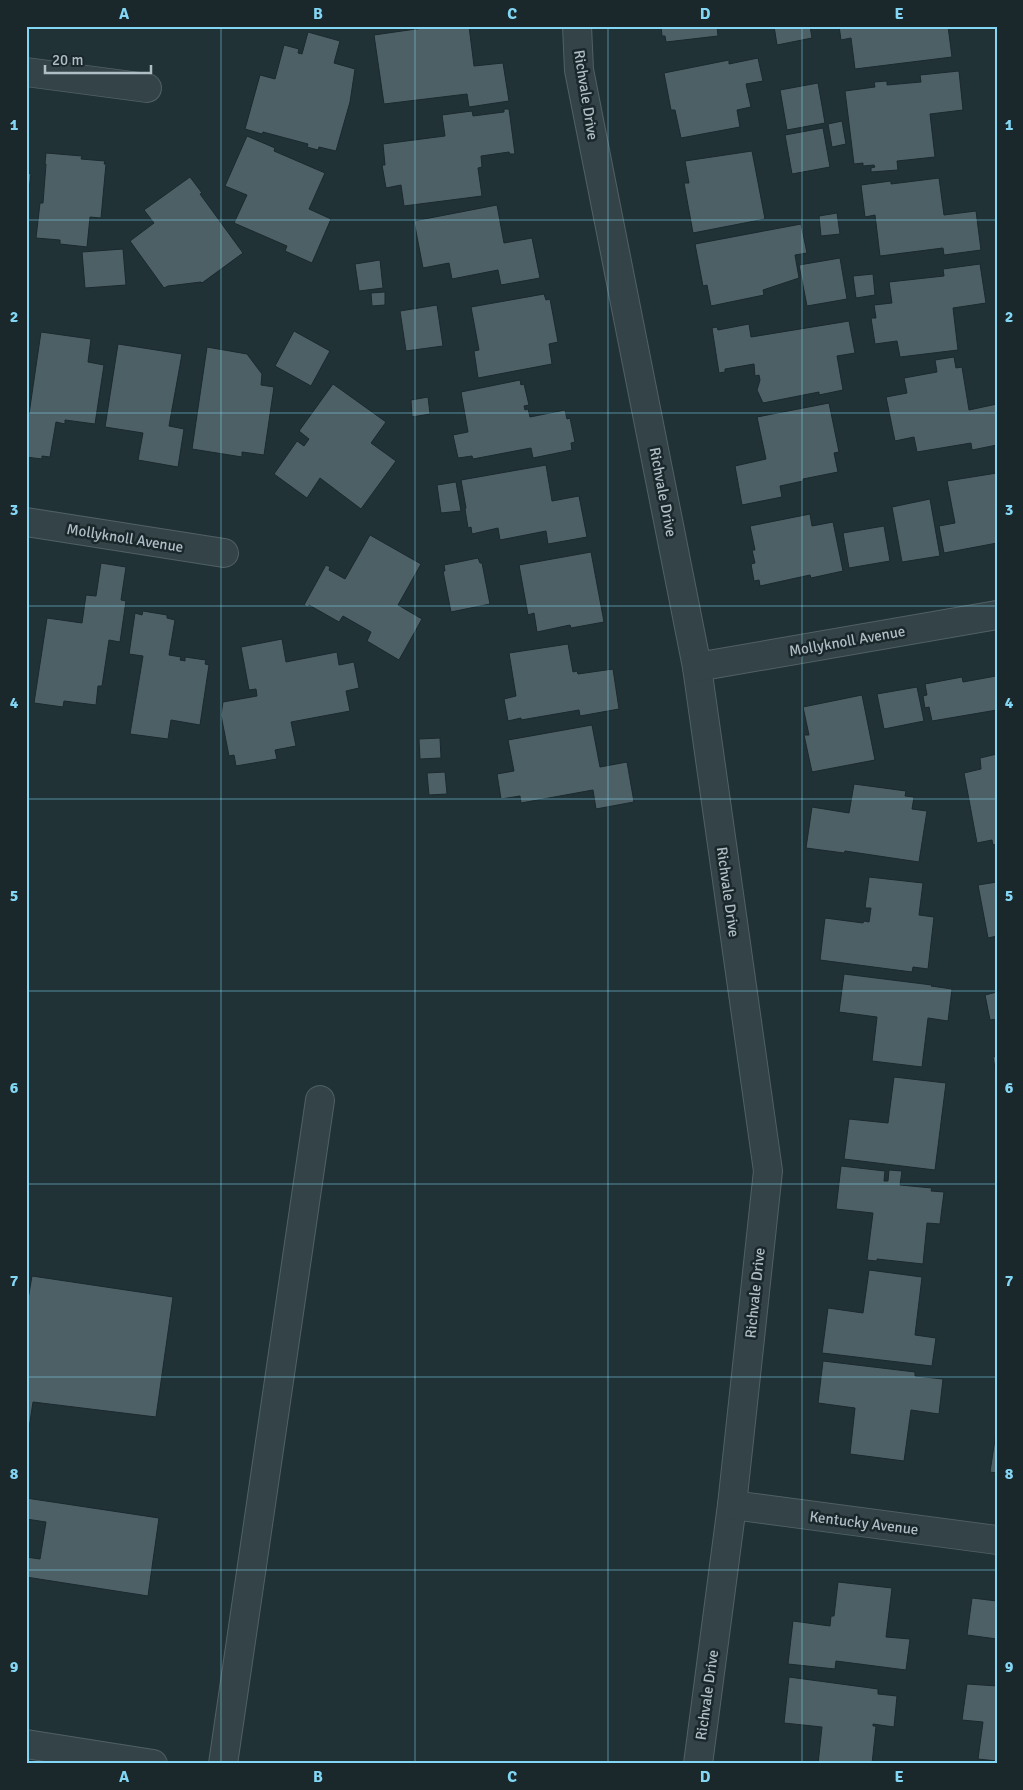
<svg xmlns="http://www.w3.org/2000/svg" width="1023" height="1790" font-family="Signika,sans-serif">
	<rect width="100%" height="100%" fill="#213236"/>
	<!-- building -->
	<g fill="#4c6065" stroke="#1b292d">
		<path d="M437 26H469L474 66 503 63 509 101 469 107 467 94 384 104 374 35Z"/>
		<path d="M661 26H717L718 36 666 42 665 36H662Z"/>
		<path d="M774 26H810L812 38 777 45Z"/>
		<path d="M839 26H948L952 57 855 69 851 38 841 40Z"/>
		<path d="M308 32 340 41 334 63 355 69 350 102 336 151 319 147 318 150 307 147 308 144 263 132 262 134 245 129 260 75 275 79 284 45 299 49 298 53 302 54Z"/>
		<path d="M758 58 763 81 746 84 751 107 737 110 740 127 681 138 675 110H671L664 73 729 60V64Z"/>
		<path d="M959 71 963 110 930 114 935 157 897 161 898 170 871 172V168L875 167 874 165 863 166V163L854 164 845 91 875 87 874 82 887 81V85L921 82 920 75Z"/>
		<path d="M818 83 825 123 787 130 780 90Z"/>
		<path d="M504 109H509L515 154H510L509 152 481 156 482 167 478 168 482 196 404 206 401 185 386 188 382 165H385L383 144 445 136 442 115 472 111 473 116 504 112Z"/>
		<path d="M842 121 846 144 832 147 828 124Z"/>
		<path d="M823 128 830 167 792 174 785 135Z"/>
		<path d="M247 136 275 148 274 151 325 173 309 209 331 219 312 263 285 251 287 246 234 223 247 195 225 186Z"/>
		<path d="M752 151 765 219 693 233 684 183H689L685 161Z"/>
		<path d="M46 153 82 156 81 159 105 161 104 164H106L101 218 90 217 87 247 60 244V240L36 238 40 203H43L46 164H45Z"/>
		<path d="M26 172 31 174 26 213Z"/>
		<path d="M190 177 202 193 200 194 243 253 202 283 201 282 168 286 164 288 130 241 154 223 144 210Z"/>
		<path d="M939 178 944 215 976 211 981 250 944 255 943 248 880 256 875 215 865 217 861 185 891 181V184Z"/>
		<path d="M497 205 504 243 532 238 540 278 501 285 498 270 452 279 449 263 423 268 414 221Z"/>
		<path d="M837 213 840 234 821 236 819 216Z"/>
		<path d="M801 224 807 253 795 255 799 278 763 290 764 295 711 306 707 285 703 286 695 244Z"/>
		<path d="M123 249 126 285 85 288 82 252Z"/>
		<path d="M840 258 847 299 807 306 799 265Z"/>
		<path d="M380 260 383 288 359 291 355 264Z"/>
		<path d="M980 264 986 303 953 308 958 350 900 357 897 341 875 344 871 318H876L874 305 892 303 889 282 944 276 943 269Z"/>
		<path d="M873 274 875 295 856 298 853 276Z"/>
		<path d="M385 292V305L372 306 371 293Z"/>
		<path d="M544 294 546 300 550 299 558 342 549 344 552 364 478 378 474 351 479 350 471 307Z"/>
		<path d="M437 305 443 346 406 351 400 311Z"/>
		<path d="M849 321 855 353 837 356 843 390 819 395V392L763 403 757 390 760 380 759 375 755 376 754 364 725 369V372L719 373 712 328 717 327 718 330 749 324 751 337Z"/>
		<path d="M294 331 330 351 311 386 275 366Z"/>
		<path d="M41 332 91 339 88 362 104 365 95 424 65 420V424L56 422 50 457 42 456V459L26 457V413L29 414Z"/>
		<path d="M118 344 182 354 169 426 184 429 178 467 138 460 143 433 105 427Z"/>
		<path d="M207 347 247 354 262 374 261 385 274 387 264 455 242 452V457L192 449Z"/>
		<path d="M954 357 956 368 962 367 969 410 997 404V445L972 450 971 443 917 452 914 437 895 441 886 397 907 393 904 378 937 372 935 360Z"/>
		<path d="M520 380 521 385 524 384 529 405 524 406 525 410 528 409 530 417 565 410 567 419 570 418 575 442 571 443 572 450 533 458 531 448 473 459 472 456 458 458 453 435 468 432 461 392Z"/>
		<path d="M333 384 386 422 371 443 396 461 361 509 320 478 307 498 274 474 297 441 304 446 309 439 299 431Z"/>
		<path d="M428 397 430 414 412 417 411 400Z"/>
		<path d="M829 403 839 452 834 453 838 472 803 479V481L780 486 782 497 742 505 735 466 766 459 757 417Z"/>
		<path d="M546 465 552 501 579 496 587 537 548 544 546 531 500 540 498 528 472 534 471 527 468 528 465 509 466 508 461 480Z"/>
		<path d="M997 473V543L944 553 939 526 955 523 947 481Z"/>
		<path d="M456 482 461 511 441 513 437 485Z"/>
		<path d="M930 499 940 556 902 562 892 507Z"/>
		<path d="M810 514 812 526 833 522 843 571 811 578 810 575 760 586 759 580 754 581 751 564 755 563 752 550H755L750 526Z"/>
		<path d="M884 526 890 561 849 568 843 533Z"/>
		<path d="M370 535 421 564 398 605 422 619 399 660 367 641 371 632 343 616 339 622 309 605 308 607 304 605 326 565 330 567 329 570 345 579Z"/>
		<path d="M591 552 604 622 571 628 570 625 537 632 534 613 528 615 519 565Z"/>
		<path d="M478 558 480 563H482L490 604 451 612 443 571H445L444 565Z"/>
		<path d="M101 563 126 567 121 600 126 601 120 642 109 640 102 686H98L96 705 64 701 63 707 34 703 47 618 82 623 86 595 96 596Z"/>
		<path d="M143 611 167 615V618L175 620 169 655 181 657 180 660 185 661V657L206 660 205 664 209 665 200 725 171 720 168 739 130 734 143 656 129 654 135 613 142 615Z"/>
		<path d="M282 639 286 662 337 652 339 665 354 662 359 688 346 691 350 711 291 722 296 746 275 750 277 759 236 766 234 755 229 756 221 715 223 702 257 696 256 689 249 690 241 647Z"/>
		<path d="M568 644 573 672 577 671 578 674 613 669 619 709 580 716 579 710 521 720V718L508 721 504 699 516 696 509 653Z"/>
		<path d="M996 673H997V710L932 721 929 707 925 708 923 696 927 695 925 684 962 677 963 682 996 676Z"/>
		<path d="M917 687 924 721 884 729 877 694Z"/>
		<path d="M862 695 875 760 812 772 804 735H809L803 707Z"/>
		<path d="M592 725 600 767 627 762 634 802 596 809 593 790 521 803 520 796 501 799 497 774 514 771 508 740Z"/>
		<path d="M440 738 441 758 420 759 419 739Z"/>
		<path d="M997 754V844L993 845 992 840 977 843 964 773 981 769 980 758Z"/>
		<path d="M445 772 447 794 429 795 427 773Z"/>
		<path d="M854 784 906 791 905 796 914 797 912 809 927 811 919 862 845 851 844 853 806 848 812 807 849 813Z"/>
		<path d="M869 877 923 883 919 915 934 917 928 969 913 967 912 972 820 960 825 918 863 923 864 921 869 922 871 908H865Z"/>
		<path d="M997 882V936L988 938 978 885Z"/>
		<path d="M844 974 932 985 931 986 952 989 948 1021 928 1018 922 1067 872 1061 877 1017 839 1012Z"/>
		<path d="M997 992V1019L990 1020 985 995Z"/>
		<path d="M997 1056V1078L993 1057Z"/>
		<path d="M894 1077 946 1083 935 1170 844 1159 849 1119 888 1123Z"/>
		<path d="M841 1166 885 1171 884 1181H888L889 1170 902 1171 900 1185 932 1188 931 1191 944 1192 940 1224 927 1223 923 1264 877 1259V1261L867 1260 873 1213 836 1209Z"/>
		<path d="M869 1270 922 1277 915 1335 936 1338 932 1366 822 1353 828 1308 863 1313Z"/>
		<path d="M32 1276 173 1297 156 1417 33 1402 26 1448V1311Z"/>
		<path d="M823 1361 915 1372V1376L943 1379 939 1414 911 1410 904 1461 850 1454 855 1408 818 1403Z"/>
		<path d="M996 1433H997V1473L990 1472Z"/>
		<path d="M26 1498 159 1518 148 1596 26 1577V1557L40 1559 46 1522 26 1519Z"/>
		<path d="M838 1582 892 1588 886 1637 910 1639 906 1670 836 1661 835 1669 788 1664 793 1621 830 1626 831 1616H834Z"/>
		<path d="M972 1598 997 1601V1639L967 1635Z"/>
		<path d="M789 1677 878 1689V1694L897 1696 894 1727 873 1724V1726H876L872 1764H818L822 1727 784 1723Z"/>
		<path d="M967 1684 997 1686V1761L978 1759 983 1722 962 1720Z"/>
	</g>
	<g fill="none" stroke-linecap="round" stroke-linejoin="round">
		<!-- street casing -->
		<g stroke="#516065" stroke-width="30">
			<g id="street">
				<path d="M577 26 579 70 697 667 768 1171 732 1505 698 1764"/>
				<path d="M26 72 147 88"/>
				<path d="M26 522 224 553"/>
				<path d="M697 667 997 615"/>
				<path d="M732 1505 997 1540"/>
				<path d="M26 1744 153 1764"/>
				<path d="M223 1764 320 1100"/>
			</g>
		</g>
		<!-- street -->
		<use href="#street" stroke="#344347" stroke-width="28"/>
	</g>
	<!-- grid -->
	<path fill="none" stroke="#83d7f4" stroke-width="1" stroke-opacity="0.55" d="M221 26V1764M415 26V1764M608 26V1764M802 26V1764M26 220H997M26 413H997M26 606H997M26 799H997M26 991H997M26 1184H997M26 1377H997M26 1570H997"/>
	<g text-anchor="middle" stroke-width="5" stroke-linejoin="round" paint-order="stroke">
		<!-- street labels -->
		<g font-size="15" fill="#aebec4" stroke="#1a272b">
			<text transform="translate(586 95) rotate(81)" y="5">Richvale Drive</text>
			<text transform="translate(663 492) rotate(79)" y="5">Richvale Drive</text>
			<text transform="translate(125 538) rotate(9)" y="5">Mollyknoll Avenue</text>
			<text transform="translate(847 641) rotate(-10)" y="5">Mollyknoll Avenue</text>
			<text transform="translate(728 892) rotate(82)" y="5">Richvale Drive</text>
			<text transform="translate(755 1293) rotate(-84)" y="5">Richvale Drive</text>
			<text transform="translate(864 1523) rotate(7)" y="5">Kentucky Avenue</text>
			<text transform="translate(707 1695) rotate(-82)" y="5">Richvale Drive</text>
		</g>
	</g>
	<!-- border -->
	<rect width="1023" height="1790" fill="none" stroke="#1a272b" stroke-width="55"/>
	<!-- scale -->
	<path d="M45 65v8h106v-8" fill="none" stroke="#aebec4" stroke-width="2.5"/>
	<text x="52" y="65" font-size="15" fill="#aebec4" stroke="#1a272b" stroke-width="4" paint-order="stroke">20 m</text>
	<rect x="28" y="28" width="968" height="1734" fill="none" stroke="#83d7f4" stroke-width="2"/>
	<g font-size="16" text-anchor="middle" font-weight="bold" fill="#83d7f4">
		<text x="124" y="19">A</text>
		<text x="318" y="19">B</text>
		<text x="512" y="19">C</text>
		<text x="705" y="19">D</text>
		<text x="899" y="19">E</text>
		<text x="14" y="130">1</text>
		<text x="1009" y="130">1</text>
		<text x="14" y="322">2</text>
		<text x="1009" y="322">2</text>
		<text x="14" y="515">3</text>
		<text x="1009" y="515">3</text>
		<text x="14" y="708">4</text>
		<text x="1009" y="708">4</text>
		<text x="14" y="901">5</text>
		<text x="1009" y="901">5</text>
		<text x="14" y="1093">6</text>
		<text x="1009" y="1093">6</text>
		<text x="14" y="1286">7</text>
		<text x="1009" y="1286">7</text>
		<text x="14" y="1479">8</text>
		<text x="1009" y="1479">8</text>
		<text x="14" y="1672">9</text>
		<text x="1009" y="1672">9</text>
		<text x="124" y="1782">A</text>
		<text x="318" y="1782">B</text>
		<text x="512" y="1782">C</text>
		<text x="705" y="1782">D</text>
		<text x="899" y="1782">E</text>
	</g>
</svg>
